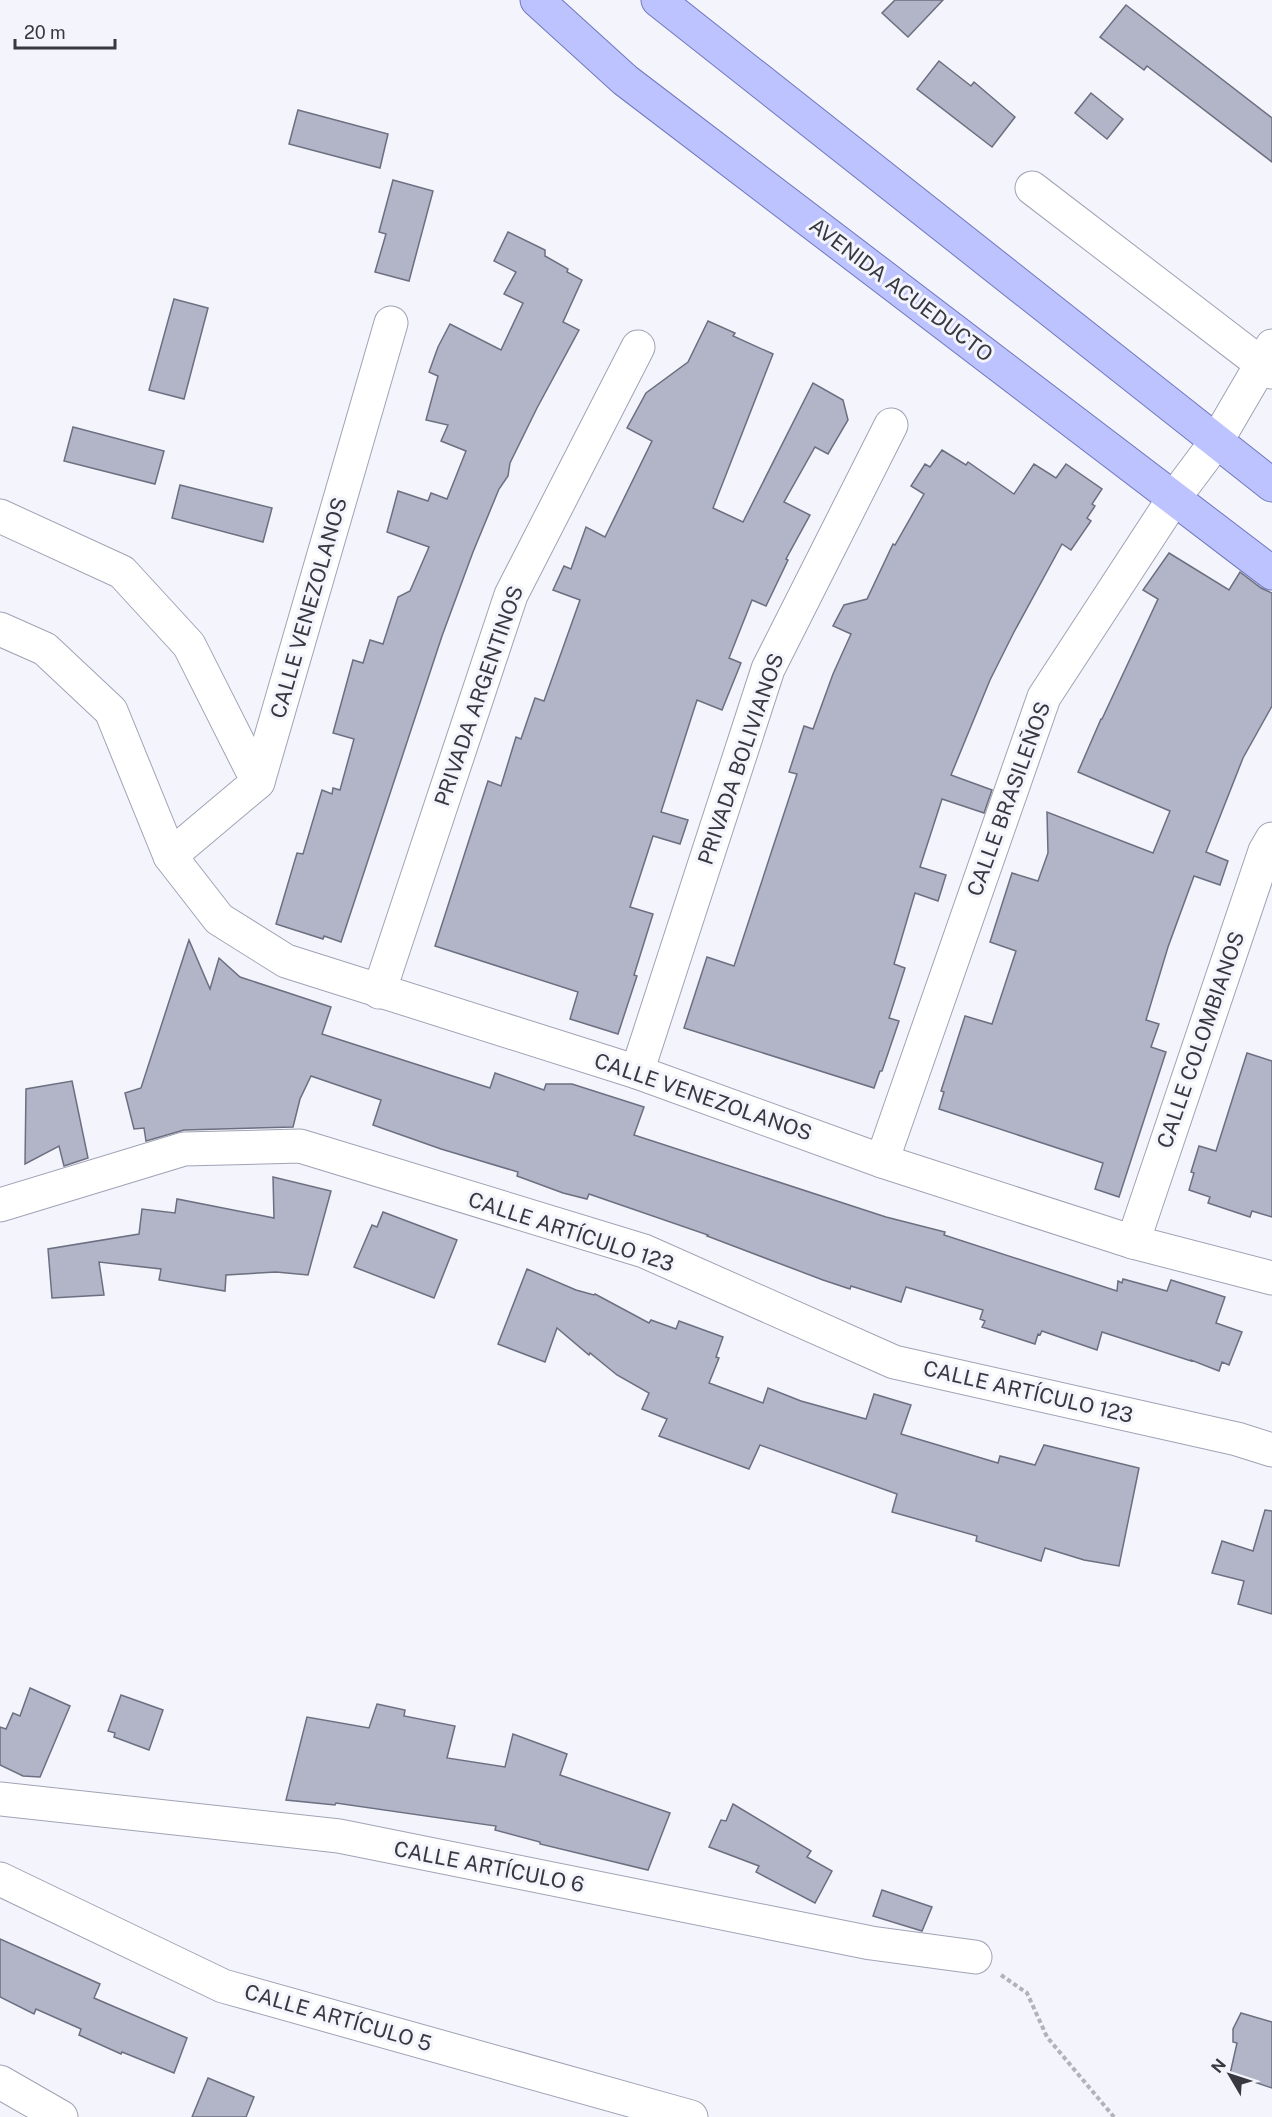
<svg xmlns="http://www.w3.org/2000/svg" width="1272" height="2117" font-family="'Public Sans',sans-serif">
	<rect width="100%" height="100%" fill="#f3f4fc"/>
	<!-- building -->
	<g fill="#b1b5c7" stroke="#6c6f80" stroke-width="1.5">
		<path d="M895 0H943L908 37 882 13Z"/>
		<path d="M1126 5 1272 118V162L1147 66 1144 70 1100 37Z"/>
		<path d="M939 61 971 86 974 82 1015 117 992 147 917 89Z"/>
		<path d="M1091 93 1123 119 1107 139 1075 113Z"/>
		<path d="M298 110 388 134 380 168 289 144Z"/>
		<path d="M393 180 433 191 409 281 375 272 386 234 379 232Z"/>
		<path d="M508 232 545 250V256L568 269 567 272 582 280 563 322 579 330 537 408 510 463 508 476 499 489 473 552 442 636 341 942 324 936 323 939 276 924 297 853 303 854 322 790 332 794 333 788 340 790 354 739 333 733 353 660 363 663 370 640 383 644 398 597 410 591 429 547 387 532 398 491 428 501 431 493 447 499 466 451 441 441 448 425 426 420 438 376 429 372 438 347 450 324 501 350 523 303 504 294 516 272 494 261Z"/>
		<path d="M174 299 208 308 184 399 149 390Z"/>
		<path d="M708 321 735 333 733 336 773 354 713 508 743 522 813 383 843 400 848 420 828 454 815 447 784 502 810 515 786 559 788 560 766 606 752 600 729 658 741 663 722 710 697 700 661 812 688 820 680 844 653 836 630 907 653 914 634 975 637 976 618 1034 570 1019 578 992 435 946 488 781 501 786 516 737 521 739 535 698 544 701 580 600 553 590 564 566 571 569 586 527 605 537 652 441 627 428 646 393 688 362Z"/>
		<path d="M73 427 164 451 155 484 64 461Z"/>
		<path d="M942 450 966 465 968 462 1014 494 1034 464 1056 478 1066 464 1102 489 1092 504 1095 506 1087 518 1091 521 1071 550 1062 544 1014 632 990 680 951 775 992 790 984 813 942 799 920 867 946 875 938 901 915 893 894 964 905 968 889 1018 899 1021 882 1071H880L874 1088 684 1028 707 957 734 966 797 774 789 772 804 726 813 729 833 674 851 634 833 626 844 605 867 599 893 544 895 545 924 494 911 486 925 464 930 467Z"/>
		<path d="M180 485 272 508 263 542 172 518Z"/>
		<path d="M1169 553 1229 590 1240 572 1261 588 1272 593V706L1243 758 1206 852 1228 861 1220 885 1194 876 1168 947 1146 1020 1159 1024 1151 1047 1166 1052 1119 1197 1095 1189 1103 1163 939 1109 944 1092 941 1091 965 1016 992 1024 1016 951 990 942 1012 873 1038 881 1048 853 1047 812 1153 853 1170 811 1078 772 1101 719H1102L1158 599 1143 590Z"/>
		<path d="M189 940 210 989 219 958 240 977 331 1007 322 1034 490 1088 495 1073 544 1090 546 1084H572L644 1107 634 1135 886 1217 945 1232 944 1235 1117 1291 1118 1281 1122 1283 1123 1279 1167 1291 1171 1280 1225 1297 1216 1323 1242 1332 1229 1365 1222 1362 1219 1371 1191 1360V1361L1102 1332 1097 1350 1042 1331 1040 1335 1038 1334 1035 1344 982 1327 985 1321 980 1319 983 1310 906 1287 901 1302 851 1286 850 1289 823 1280 707 1236 708 1235 589 1194 587 1199 563 1193 517 1176 518 1172 441 1149 373 1125 381 1100 311 1076 300 1099 293 1127 184 1130 146 1141 144 1128 134 1129 125 1093 141 1088Z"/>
		<path d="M1247 1053 1272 1061V1217L1252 1211 1250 1217 1208 1203 1210 1197 1189 1190 1194 1173 1191 1172 1199 1146 1216 1151Z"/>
		<path d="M72 1081 88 1158 64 1166 59 1146 25 1164 26 1089Z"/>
		<path d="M273 1177 331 1191 308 1275 276 1272 226 1275 225 1291 159 1280 161 1269 99 1262 104 1295 52 1298 48 1249 139 1234 142 1209 175 1213 177 1199 274 1218Z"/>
		<path d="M383 1212 457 1240 434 1298 354 1267 372 1225 377 1227Z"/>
		<path d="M527 1269 576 1290 594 1295 595 1294 649 1323 651 1320 676 1329 679 1321 723 1337 716 1357 719 1358 709 1383 763 1403 768 1388 801 1401 866 1419 874 1394 911 1405 901 1434 998 1463 1000 1456 1035 1465 1044 1445 1139 1468 1119 1566 1084 1560 1045 1548 1041 1561 976 1541 977 1536 892 1512 897 1494 760 1445 749 1469 659 1436 667 1419 642 1409 649 1393 617 1375 590 1353 589 1355 557 1328 545 1362 498 1344Z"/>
		<path d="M1265 1510 1272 1511V1614L1238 1604 1244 1581 1212 1573 1222 1541 1253 1551Z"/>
		<path d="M30 1688 70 1706 40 1777 23 1776 0 1765V1727L6 1729 13 1713 20 1716Z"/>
		<path d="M121 1695 163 1710 149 1750 114 1737 115 1733 108 1731Z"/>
		<path d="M377 1704 405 1710 404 1716 455 1726 447 1758 505 1767 513 1734 567 1754 560 1775 670 1813 648 1870 540 1844V1842L495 1830 496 1826 336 1803 335 1805 286 1800 307 1717 369 1728Z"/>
		<path d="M733 1804 811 1851 807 1857 832 1871 815 1903 756 1872 759 1866 709 1847 721 1820 726 1821Z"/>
		<path d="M882 1890 932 1907 922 1931 873 1916Z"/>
		<path d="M0 1939 100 1984 94 1998 187 2038 174 2073 122 2052 121 2054 79 2035 81 2029 36 2009 34 2014 0 1997Z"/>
		<path d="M1241 2013 1272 2022V2088L1230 2074 1237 2043 1233 2042V2029Z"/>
		<path d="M208 2078 254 2097 246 2117H192Z"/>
	</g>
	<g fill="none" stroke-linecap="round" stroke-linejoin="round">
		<!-- minor casing -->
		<g stroke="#a0a3b5" stroke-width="35">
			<g id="minor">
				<path d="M1032 188 1272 372"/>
				<path d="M0 516 122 572 189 645 258 782"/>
				<path d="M0 629 45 649 111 711 170 856 219 919 286 961 637 1072 882 1161 1133 1242 1272 1278"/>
				<path d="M170 856 258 782 391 323"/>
				<path d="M379 992 511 595 638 347"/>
				<path d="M637 1072 768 669 891 425"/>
				<path d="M882 1161 1044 697 1174 498 1216 442 1272 346"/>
				<path d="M0 1205 184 1149 300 1146 644 1251 894 1362 1237 1439 1272 1450"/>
				<path d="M1133 1242 1265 851 1272 839"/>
				<path d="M0 1799 339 1836 871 1943 975 1957"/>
				<path d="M0 1879 223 1986 691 2117"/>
				<path d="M0 2082 61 2117"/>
			</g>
		</g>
		<!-- major casing -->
		<g stroke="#7078bc" stroke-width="35">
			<g id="major">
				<path d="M537 0 625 80 1272 573"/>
				<path d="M658 0 1272 485"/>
			</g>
		</g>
		<!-- path -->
		<path stroke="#b1b2ba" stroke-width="4" stroke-dasharray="4.5 3" stroke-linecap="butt" d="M1001 1975 1027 1993 1047 2037 1114 2117"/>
		<!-- minor -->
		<use href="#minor" stroke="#fff" stroke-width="33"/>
		<!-- major -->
		<use href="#major" stroke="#bcc3ff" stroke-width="33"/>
	</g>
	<g text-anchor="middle" stroke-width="6" stroke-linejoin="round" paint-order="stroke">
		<!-- street labels -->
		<g font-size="21" fill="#373840" stroke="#f3f4fc">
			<text transform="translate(901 290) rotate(37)" y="7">AVENIDA ACUEDUCTO</text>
			<text transform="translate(309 608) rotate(-74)" y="7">CALLE VENEZOLANOS</text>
			<text transform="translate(479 696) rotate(-71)" y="7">PRIVADA ARGENTINOS</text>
			<text transform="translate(741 759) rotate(-71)" y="7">PRIVADA BOLIVIANOS</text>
			<text transform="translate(1009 799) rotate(-70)" y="7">CALLE BRASILEÑOS</text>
			<text transform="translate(1201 1040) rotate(-71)" y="7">CALLE COLOMBIANOS</text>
			<text transform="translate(703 1097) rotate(19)" y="7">CALLE VENEZOLANOS</text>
			<text transform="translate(571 1232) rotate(18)" y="7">CALLE ARTÍCULO 123</text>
			<text transform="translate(1028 1392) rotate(13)" y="7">CALLE ARTÍCULO 123</text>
			<text transform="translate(489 1867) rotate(11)" y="7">CALLE ARTÍCULO 6</text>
			<text transform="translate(338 2018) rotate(16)" y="7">CALLE ARTÍCULO 5</text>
		</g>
	</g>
	<!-- north arrow -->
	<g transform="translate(1230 2075) rotate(309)" stroke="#f3f4fc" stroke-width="4.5" paint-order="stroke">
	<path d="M0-4.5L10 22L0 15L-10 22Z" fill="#373840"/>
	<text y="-9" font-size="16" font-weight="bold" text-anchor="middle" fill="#373840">N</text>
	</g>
	<!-- scale -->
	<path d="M15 39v9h100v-9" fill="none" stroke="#373840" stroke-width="3"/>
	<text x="24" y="39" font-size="18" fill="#373840" stroke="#f3f4fc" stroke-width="4.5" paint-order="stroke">20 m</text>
</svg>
